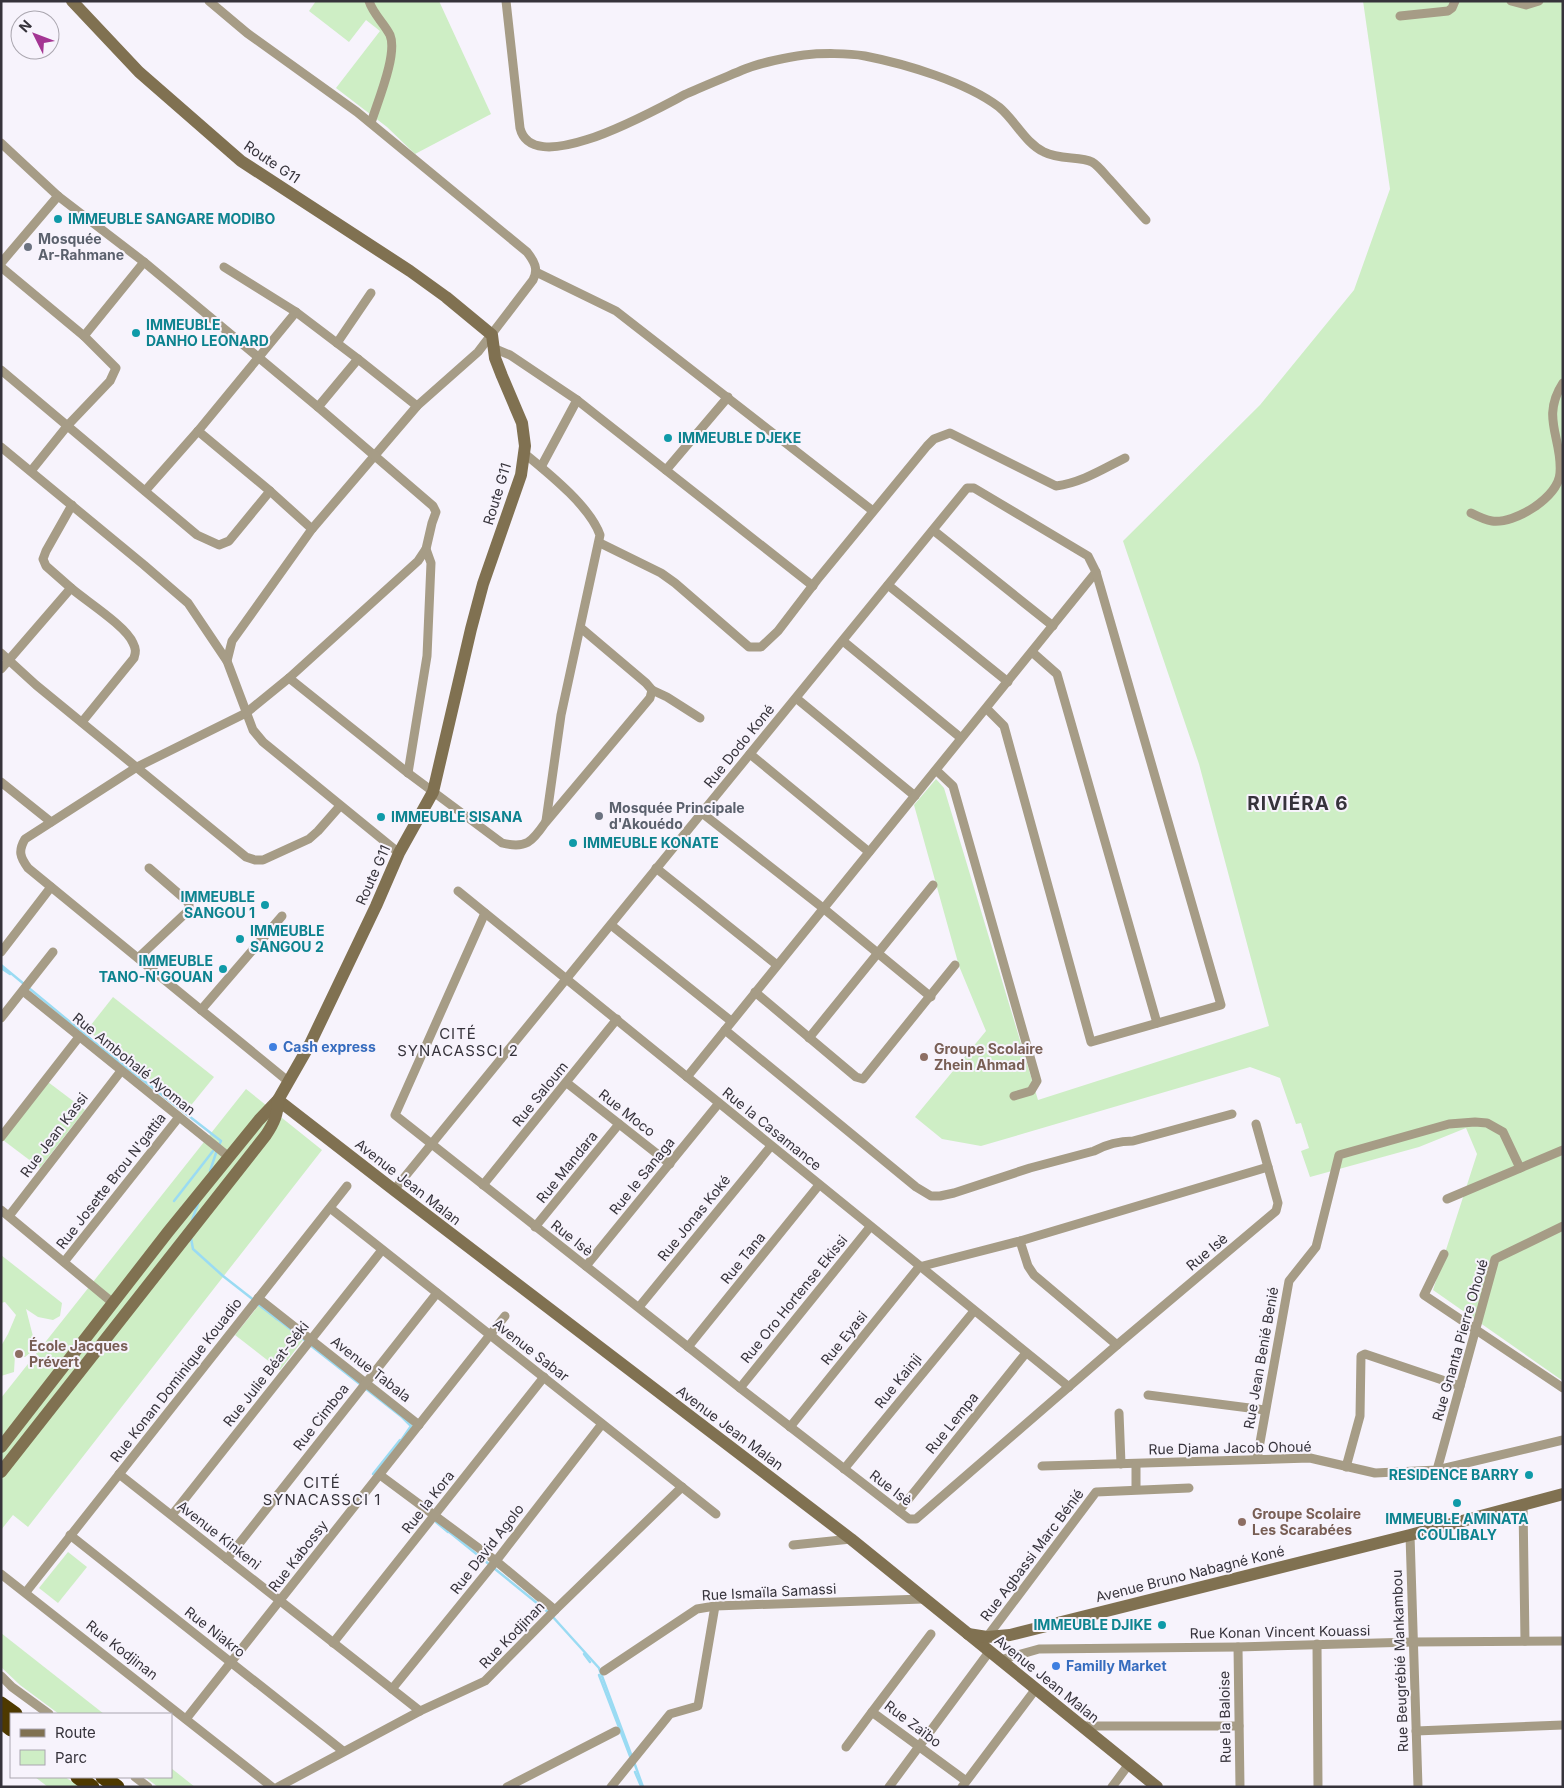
<svg xmlns="http://www.w3.org/2000/svg" width="1564" height="1788" font-family="Inter,sans-serif">
	<rect width="100%" height="100%" fill="#f7f3fc"/>
	<!-- green -->
	<g fill="#ceeec5">
		<path d="M316 1H439L491 114 415 154 387 127 336 88 380 31 366 20 349 42 309 11Z"/>
		<path d="M1363 1H1563V1381L1433 1290 1477 1154 1466 1128 1419 1147 1310 1177 1301 1151 1309 1148 1301 1123 1296 1124 1280 1078 1250 1067 981 1146 942 1139 915 1117 986 1031 959 966 914 805 936 779 944 788 1038 1100 1269 1026 1199 764 1123 541 1260 405 1354 290 1390 189Z"/>
		<path d="M113 997 214 1077 188 1109 87 1030Z"/>
		<path d="M48 1082 85 1110 40 1168 3 1140Z"/>
		<path d="M246 1089 322 1150 28 1527 13 1515 1 1530V1398Z"/>
		<path d="M1 1255 62 1303 60 1316 53 1320 38 1317 26 1309 36 1348 25 1357 15 1355 14 1372 1 1376V1346L8 1334 16 1315 5 1302 1 1303Z"/>
		<path d="M259 1305 303 1340 280 1370 235 1335Z"/>
		<path d="M68 1552 87 1567 58 1603 39 1588Z"/>
		<path d="M1 1633 104 1714H59L20 1685 1 1667Z"/>
		<path d="M171 1768 195 1787H158L145 1777H171Z"/>
		<path d="M35 1777H65L80 1787H48Z"/>
	</g>
	<g fill="none" stroke-linecap="round" stroke-linejoin="round">
		<!-- stream -->
		<g stroke="#9adbf3" stroke-width="2.5">
			<path d="M1 965 99 1046 221 1141 219 1145"/>
			<path d="M1 968 10 974"/>
			<path d="M210 1171 217 1150"/>
			<path d="M174 1201 213 1151"/>
			<path d="M192 1220 198 1204"/>
			<path d="M191 1238 193 1249 223 1276 255 1301"/>
			<path d="M259 1305 277 1319"/>
			<path d="M276 1318 306 1341"/>
			<path d="M310 1345 402 1417 411 1426 400 1442"/>
			<path d="M373 1474 400 1440"/>
			<path d="M436 1522 448 1532"/>
			<path d="M448 1531 548 1612"/>
			<path d="M552 1616 599 1668 632 1757"/>
			<path d="M584 1654 590 1662"/>
			<path d="M599 1675 630 1756"/>
			<path d="M634 1762 643 1787"/>
			<path d="M635 1772 641 1786"/>
		</g>
		<!-- street -->
		<g stroke="#a69c86" stroke-width="9">
			<path d="M209 1 247 33 357 112 527 252C534 261 539 269 533 280L478 352 417 406 312 529 232 641 227 661"/>
			<path d="M369 1C373 14 384 23 390 35 398 54 377 103 371 123"/>
			<path d="M506 1 520 128C533 181 660 107 686 94 706 85 726 77 745 69 760 63 788 57 804 55 821 53 848 53 865 56 906 64 966 82 999 107 1015 120 1025 143 1044 152 1059 160 1081 156 1092 162 1099 166 1105 175 1111 181 1123 194 1134 207 1146 220"/>
			<path d="M1511 1 1526 5 1539 1"/>
			<path d="M1400 16 1448 11 1452 8 1455 1"/>
			<path d="M1 143 58 196 144 262 318 407 433 506 436 512 432 523 426 549"/>
			<path d="M1 263 58 196"/>
			<path d="M1 267 84 336 116 368 110 381 68 425 31 471"/>
			<path d="M224 267 296 312 358 359 417 406"/>
			<path d="M536 272 616 311 873 511"/>
			<path d="M84 336 144 262"/>
			<path d="M337 343 371 293"/>
			<path d="M493 348 510 355 577 400 813 586"/>
			<path d="M1 370 197 535 219 545 229 541 270 491"/>
			<path d="M318 407 358 359"/>
			<path d="M198 431 270 491 312 529"/>
			<path d="M1 447 144 565 188 603 227 661 253 730 263 742 399 853"/>
			<path d="M524 453C547 472 590 506 600 535L561 715 546 821"/>
			<path d="M541 467 577 400"/>
			<path d="M666 470 728 397"/>
			<path d="M145 491 198 431 296 312"/>
			<path d="M1471 513C1477 516 1485 520 1492 521 1515 524 1559 497 1560 473 1563 439 1540 418 1563 383"/>
			<path d="M933 530 1053 626"/>
			<path d="M600 543 661 573 675 583 749 647H761L778 631 817 580 927 446 934 439 950 433 1056 486C1081 483 1103 469 1125 458"/>
			<path d="M888 585 1008 682"/>
			<path d="M71 588C86 601 126 626 133 643 136 649 136 652 134 658L82 722"/>
			<path d="M843 641 961 738"/>
			<path d="M1032 652 1057 674 1157 1023"/>
			<path d="M1 653 36 685 246 857 255 860H263L309 839 318 831 340 806"/>
			<path d="M1 669 71 588 46 566 43 559 46 551 72 505"/>
			<path d="M289 678 408 773 502 843C526 849 532 842 545 823L650 698 652 690 646 683 581 628"/>
			<path d="M652 690 667 697 700 718"/>
			<path d="M796 698 915 796"/>
			<path d="M750 754 869 852"/>
			<path d="M936 770 953 786 1037 1081 1031 1091 1014 1096"/>
			<path d="M1 782 51 822"/>
			<path d="M702 813 823 908 931 997"/>
			<path d="M656 868 777 965"/>
			<path d="M458 891 1069 1387"/>
			<path d="M485 913 395 1115 740 1388 909 1519H916L1117 1345 1276 1211 1278 1203 1256 1124"/>
			<path d="M611 925 731 1021"/>
			<path d="M1 952 51 887"/>
			<path d="M138 958 189 910V904L186 900 149 868"/>
			<path d="M23 991 229 1157"/>
			<path d="M755 992 856 1077 863 1079 955 965"/>
			<path d="M201 1010 282 916"/>
			<path d="M1 1018 53 952"/>
			<path d="M725 1030 916 1187 931 1196H940L954 1193 1030 1168 1094 1151C1107 1144 1119 1141 1133 1141L1232 1114"/>
			<path d="M809 1038 933 885"/>
			<path d="M687 1077 1096 572"/>
			<path d="M289 1082 28 868C20 857 18 851 25 839L137 767 246 713 289 678 418 561 426 549 431 563 427 656 408 773"/>
			<path d="M567 1083 670 1164"/>
			<path d="M1 1137 79 1037"/>
			<path d="M483 1185 617 1019"/>
			<path d="M394 1190 967 488H974L1088 556 1096 572 1221 1005 1091 1042 1004 726 987 709"/>
			<path d="M1447 1199 1563 1150"/>
			<path d="M330 1208 716 1514"/>
			<path d="M1 1210 113 1303"/>
			<path d="M9 1216 121 1071"/>
			<path d="M535 1227 619 1124"/>
			<path d="M1020 1241 1028 1266 1034 1275 1117 1345"/>
			<path d="M1444 1254 1424 1295 1563 1388"/>
			<path d="M64 1262 179 1117"/>
			<path d="M586 1266 719 1103"/>
			<path d="M258 1298 419 1425"/>
			<path d="M639 1307 771 1146"/>
			<path d="M688 1347 819 1185"/>
			<path d="M740 1388 870 1227"/>
			<path d="M1148 1395 1265 1410"/>
			<path d="M1119 1413 1121 1464"/>
			<path d="M790 1427 919 1267 1020 1241 1268 1167"/>
			<path d="M1257 1459 1289 1281 1316 1247 1339 1155 1449 1124 1475 1122 1487 1123 1503 1132 1520 1168"/>
			<path d="M1042 1466 1310 1458 1375 1473 1437 1470 1563 1440"/>
			<path d="M1346 1467 1360 1416 1361 1356 1365 1354 1460 1386"/>
			<path d="M844 1469 974 1311"/>
			<path d="M1437 1470 1495 1259 1563 1226"/>
			<path d="M119 1474 420 1711"/>
			<path d="M380 1475 496 1561 555 1610"/>
			<path d="M1136 1489V1464"/>
			<path d="M1523 1504 1525 1641"/>
			<path d="M899 1511 1026 1353"/>
			<path d="M172 1515 382 1250"/>
			<path d="M70 1535 343 1751"/>
			<path d="M1410 1535 1418 1787"/>
			<path d="M793 1545 851 1539"/>
			<path d="M227 1559 437 1293"/>
			<path d="M1 1574 272 1787"/>
			<path d="M26 1592 347 1186"/>
			<path d="M931 1634 872 1712 966 1781"/>
			<path d="M987 1637 1096 1492 1189 1488"/>
			<path d="M333 1643 544 1377"/>
			<path d="M1317 1644 1318 1787"/>
			<path d="M1238 1647 1240 1787"/>
			<path d="M1000 1660 1039 1649 1238 1647 1413 1642 1563 1641"/>
			<path d="M604 1671 697 1609 715 1606 923 1599"/>
			<path d="M1 1676 12 1687 49 1714"/>
			<path d="M392 1689 496 1561 602 1424"/>
			<path d="M186 1719 505 1316"/>
			<path d="M1082 1726H1239"/>
			<path d="M1416 1731 1563 1725"/>
			<path d="M846 1747 872 1712"/>
			<path d="M135 1777 148 1787"/>
			<path d="M278 1787 420 1711 485 1681 555 1610 682 1487"/>
			<path d="M507 1787 616 1731"/>
			<path d="M611 1787 670 1714 698 1706 715 1606"/>
			<path d="M889 1787 989 1652"/>
			<path d="M962 1787 1035 1690"/>
			<path d="M1112 1787 1129 1764"/>
		</g>
		<!-- secondary -->
		<g stroke="#807151" stroke-width="12">
			<path d="M278 1100 394 1190 851 1539 1157 1787"/>
			<path d="M1 1447 168 1232 259 1120 278 1100 310 1044 376 906 399 853 433 792 471 629 483 584 521 475 525 446 522 423 502 376 495 358 492 335 446 297 410 271 241 161 139 72 72 1"/>
			<path d="M1 1472 266 1135C274 1123 278 1114 278 1100"/>
			<path d="M968 1634 987 1637 1010 1635 1410 1535 1563 1494"/>
		</g>
		<!-- highway -->
		<g stroke="#4e3900" stroke-width="15">
			<path d="M1 1704 15 1714"/>
			<path d="M1 1721 11 1729"/>
			<path d="M78 1777 92 1787"/>
			<path d="M103 1777 117 1787"/>
		</g>
	</g>
	<!-- markers -->
	<g fill="#0f9aa8" stroke="#f7f3fc" stroke-width="2">
		<circle cx="58" cy="219" r="5"/>
		<circle cx="136" cy="333" r="5"/>
		<circle cx="668" cy="438" r="5"/>
		<circle cx="381" cy="817" r="5"/>
		<circle cx="573" cy="843" r="5"/>
		<circle cx="265" cy="905" r="5"/>
		<circle cx="240" cy="939" r="5"/>
		<circle cx="223" cy="969" r="5"/>
		<circle cx="1529" cy="1475" r="5"/>
		<circle cx="1457" cy="1503" r="5"/>
		<circle cx="1162" cy="1625" r="5"/>
	</g>
	<g fill="#6b7280" stroke="#f7f3fc" stroke-width="2">
		<circle cx="28" cy="247" r="5"/>
		<circle cx="599" cy="816" r="5"/>
	</g>
	<g fill="#3f7fe0" stroke="#f7f3fc" stroke-width="2">
		<circle cx="273" cy="1047" r="5"/>
		<circle cx="1056" cy="1666" r="5"/>
	</g>
	<g fill="#8d6e63" stroke="#f7f3fc" stroke-width="2">
		<circle cx="924" cy="1057" r="5"/>
		<circle cx="19" cy="1354" r="5"/>
		<circle cx="1242" cy="1522" r="5"/>
	</g>
	<g text-anchor="middle" stroke-width="4" stroke-linejoin="round" paint-order="stroke">
		<!-- street labels -->
		<g font-size="14" fill="#36333b" stroke="#f7f3fc">
			<text transform="translate(272 162) rotate(34)" y="5">Route G11</text>
			<text transform="translate(497 494) rotate(-73)" y="5">Route G11</text>
			<text transform="translate(739 746) rotate(-51)" y="5">Rue Dodo Koné</text>
			<text transform="translate(373 875) rotate(-66)" y="5">Route G11</text>
			<text transform="translate(134 1064) rotate(39)" y="5">Rue Ambohalé Ayoman</text>
			<text transform="translate(540 1094) rotate(-51)" y="5">Rue Saloum</text>
			<text transform="translate(627 1113) rotate(38)" y="5">Rue Moco</text>
			<text transform="translate(772 1129) rotate(39)" y="5">Rue la Casamance</text>
			<text transform="translate(54 1135) rotate(-53)" y="5">Rue Jean Kassi</text>
			<text transform="translate(567 1167) rotate(-51)" y="5">Rue Mandara</text>
			<text transform="translate(642 1176) rotate(-51)" y="5">Rue le Sanaga</text>
			<text transform="translate(111 1181) rotate(-52)" y="5">Rue Josette Brou N'gattia</text>
			<text transform="translate(408 1182) rotate(38)" y="5">Avenue Jean Malan</text>
			<text transform="translate(694 1218) rotate(-51)" y="5">Rue Jonas Koké</text>
			<text transform="translate(572 1238) rotate(38)" y="5">Rue Isè</text>
			<text transform="translate(1207 1252) rotate(-40)" y="5">Rue Isè</text>
			<text transform="translate(743 1258) rotate(-51)" y="5">Rue Tana</text>
			<text transform="translate(794 1299) rotate(-51)" y="5">Rue Oro Hortense Ekissi</text>
			<text transform="translate(844 1338) rotate(-51)" y="5">Rue Eyasi</text>
			<text transform="translate(1460 1340) rotate(-74)" y="5">Rue Gnanta Pierre Ohoué</text>
			<text transform="translate(531 1350) rotate(38)" y="5">Avenue Sabar</text>
			<text transform="translate(1261 1358) rotate(-80)" y="5">Rue Jean Benié Benié</text>
			<text transform="translate(371 1369) rotate(38)" y="5">Avenue Tabala</text>
			<text transform="translate(266 1374) rotate(-52)" y="5">Rue Julie Béat-Séki</text>
			<text transform="translate(176 1380) rotate(-52)" y="5">Rue Konan Dominique Kouadio</text>
			<text transform="translate(898 1381) rotate(-51)" y="5">Rue Kainji</text>
			<text transform="translate(321 1417) rotate(-52)" y="5">Rue Cimboa</text>
			<text transform="translate(952 1423) rotate(-51)" y="5">Rue Lempa</text>
			<text transform="translate(730 1428) rotate(37)" y="5">Avenue Jean Malan</text>
			<text transform="translate(1230 1448) rotate(-1)" y="5">Rue Djama Jacob Ohoué</text>
			<text transform="translate(891 1488) rotate(37)" y="5">Rue Isè</text>
			<text transform="translate(428 1502) rotate(-52)" y="5">Rue la Kora</text>
			<text transform="translate(219 1535) rotate(38)" y="5">Avenue Kinkeni</text>
			<text transform="translate(487 1549) rotate(-52)" y="5">Rue David Agolo</text>
			<text transform="translate(1032 1555) rotate(-53)" y="5">Rue Agbassi Marc Bénié</text>
			<text transform="translate(298 1556) rotate(-52)" y="5">Rue Kabossy</text>
			<text transform="translate(1190 1574) rotate(-14)" y="5">Avenue Bruno Nabagné Koné</text>
			<text transform="translate(769 1592) rotate(-3)" y="5">Rue Ismaïla Samassi</text>
			<text transform="translate(215 1632) rotate(38)" y="5">Rue Niakro</text>
			<text transform="translate(1280 1632) rotate(-1)" y="5">Rue Konan Vincent Kouassi</text>
			<text transform="translate(512 1635) rotate(-46)" y="5">Rue Kodjinan</text>
			<text transform="translate(122 1650) rotate(38)" y="5">Rue Kodjinan</text>
			<text transform="translate(1400 1661) rotate(-92)" y="5">Rue Beugrébié Mankambou</text>
			<text transform="translate(1047 1679) rotate(39)" y="5">Avenue Jean Malan</text>
			<text transform="translate(1225 1717) rotate(-91)" y="5">Rue la Baloise</text>
			<text transform="translate(913 1724) rotate(37)" y="5">Rue Zaïbo</text>
		</g>
		<!-- culture labels -->
		<g font-size="14" font-weight="bold" fill="#0d838f" stroke="#f7f3fc" text-anchor="start">
			<text x="68" y="224">IMMEUBLE SANGARE MODIBO</text>
			<text x="146" y="330">IMMEUBLE<tspan x="146" dy="16">DANHO LEONARD</tspan></text>
			<text x="678" y="443">IMMEUBLE DJEKE</text>
			<text x="391" y="822">IMMEUBLE SISANA</text>
			<text x="583" y="848">IMMEUBLE KONATE</text>
			<text x="255" y="902" text-anchor="end">IMMEUBLE<tspan x="255" dy="16">SANGOU 1</tspan></text>
			<text x="250" y="936">IMMEUBLE<tspan x="250" dy="16">SANGOU 2</tspan></text>
			<text x="213" y="966" text-anchor="end">IMMEUBLE<tspan x="213" dy="16">TANO-N'GOUAN</tspan></text>
			<text x="1519" y="1480" text-anchor="end">RESIDENCE BARRY</text>
			<text x="1457" y="1524" text-anchor="middle">IMMEUBLE AMINATA<tspan x="1457" dy="16">COULIBALY</tspan></text>
			<text x="1152" y="1630" text-anchor="end">IMMEUBLE DJIKE</text>
		</g>
		<!-- worship labels -->
		<g font-size="14" font-weight="bold" fill="#5b616d" stroke="#f7f3fc" text-anchor="start">
			<text x="38" y="244">Mosquée<tspan x="38" dy="16">Ar-Rahmane</tspan></text>
			<text x="609" y="813">Mosquée Principale<tspan x="609" dy="16">d'Akouédo</tspan></text>
		</g>
		<!-- shop labels -->
		<g font-size="14" font-weight="bold" fill="#366cbe" stroke="#f7f3fc" text-anchor="start">
			<text x="283" y="1052">Cash express</text>
			<text x="1066" y="1671">Familly Market</text>
		</g>
		<!-- education labels -->
		<g font-size="14" font-weight="bold" fill="#785e54" stroke="#f7f3fc" text-anchor="start">
			<text x="934" y="1054">Groupe Scolaire<tspan x="934" dy="16">Zhein Ahmad</tspan></text>
			<text x="29" y="1351">École Jacques<tspan x="29" dy="16">Prévert</tspan></text>
			<text x="1252" y="1519">Groupe Scolaire<tspan x="1252" dy="16">Les Scarabées</tspan></text>
		</g>
		<!-- neighbourhood labels -->
		<g font-size="15" letter-spacing="1" fill="#36333b" stroke="#f7f3fc">
			<text x="458" y="1039">CITÉ<tspan x="458" dy="17">SYNACASSCI 2</tspan></text>
			<text x="322" y="1488">CITÉ<tspan x="322" dy="17">SYNACASSCI 1</tspan></text>
		</g>
		<!-- district labels -->
		<g font-size="19" font-weight="bold" letter-spacing="1" fill="#36333b" stroke="#f7f3fc">
			<text x="1298" y="810">RIVIÉRA 6</text>
		</g>
	</g>
	<!-- border -->
	<rect width="1564" height="1788" fill="none" stroke="#36333b" stroke-width="5"/>
	<!-- legend -->
	<rect x="10" y="1713" width="162" height="65" fill="#f7f3fc" stroke="#aaa6af"/>
	<rect x="20" y="1729" width="25" height="8" fill="#807151" stroke="#aaa6af"/>
	<text x="55" y="1738" font-size="15" fill="#36333b">Route</text>
	<rect x="20" y="1750" width="25" height="15" fill="#ceeec5" stroke="#aaa6af"/>
	<text x="55" y="1763" font-size="15" fill="#36333b">Parc</text>
	<!-- north arrow -->
	<g transform="translate(35 35) rotate(312)"><circle r="24" fill="#f7f3fc" stroke="#aaa6af"/>
	<path d="M0-4L9 19L0 12L-9 19Z" fill="#a43593"/>
	<text y="-8" font-size="14" font-weight="bold" text-anchor="middle" fill="#36333b">N</text>
	</g>
</svg>
